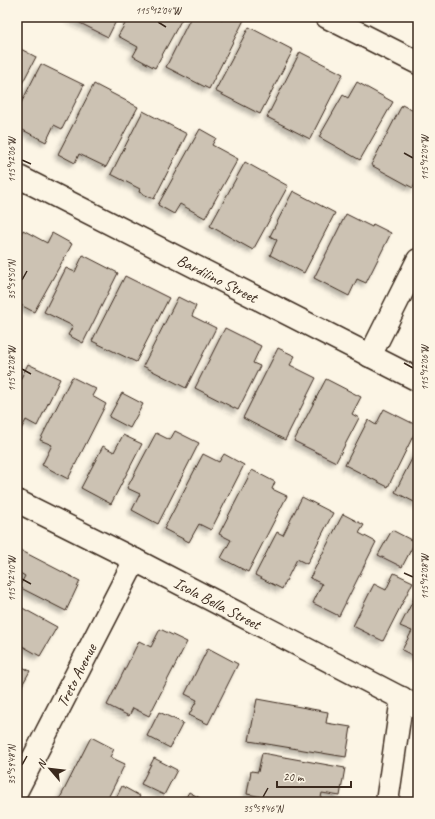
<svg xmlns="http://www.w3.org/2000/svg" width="435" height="819" font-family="Caveat,sans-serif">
	<defs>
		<filter id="shadow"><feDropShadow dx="-3.5" dy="3.5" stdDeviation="2" flood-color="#0004"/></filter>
	</defs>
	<rect width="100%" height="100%" fill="#fcf5e5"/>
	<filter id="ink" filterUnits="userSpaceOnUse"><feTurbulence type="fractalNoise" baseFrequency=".025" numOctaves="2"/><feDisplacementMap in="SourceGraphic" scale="8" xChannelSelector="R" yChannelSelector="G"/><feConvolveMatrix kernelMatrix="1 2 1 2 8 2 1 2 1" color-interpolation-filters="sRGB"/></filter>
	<g filter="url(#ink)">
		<!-- building -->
		<g fill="#ccc2b3" stroke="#3b2a1e" filter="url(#shadow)">
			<path d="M68 17H118L108 37Z"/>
			<path d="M129 17H183L155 68 133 56 138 47 118 36Z"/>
			<path d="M191 17H218L223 20 225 17H242L245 18 209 89 166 67Z"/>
			<path d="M249 27 293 50 260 114 215 91Z"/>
			<path d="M17 47 36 57 17 93Z"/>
			<path d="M300 52 343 74 310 139 267 117Z"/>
			<path d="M41 64 84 85 62 129 54 125 46 142 17 127V111Z"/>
			<path d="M357 82 393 102 360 160 319 137 343 95 348 98Z"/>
			<path d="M94 84 138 107 106 167 79 154 75 163 58 154Z"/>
			<path d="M402 105 418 113V178L413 188 371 165Z"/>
			<path d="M143 111 187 134 154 199 139 192 140 189 111 174Z"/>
			<path d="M200 129 216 138 212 145 238 159 205 218 180 204 174 214 158 205Z"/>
			<path d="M245 162 288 186 253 250 210 226Z"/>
			<path d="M293 191 335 213 304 273 270 255 277 240 270 236Z"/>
			<path d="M346 214 372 227 373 224 391 233 366 283 357 279 349 296 314 278Z"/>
			<path d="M23 230 47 243 52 233 72 244 34 312 17 303V241Z"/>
			<path d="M83 255 118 273 83 343 68 335 73 326 44 312 66 268 75 272Z"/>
			<path d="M125 276 169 298 136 362 92 341Z"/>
			<path d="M178 297 196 306 192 316 216 328 186 388 143 366Z"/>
			<path d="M225 328 261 346 253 363 260 366 238 410 195 388Z"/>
			<path d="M278 348 295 356 290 365 316 378 285 440 243 418Z"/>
			<path d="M28 364 60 379 37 426 26 420 17 437V386Z"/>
			<path d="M72 377 96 389 92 396 106 404 68 479 42 465 52 445 40 440Z"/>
			<path d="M326 379 361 397 352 414 359 418 336 462 294 441Z"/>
			<path d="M122 393 143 404 130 428 109 417Z"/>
			<path d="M384 409 418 426 388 487 345 465 368 420 376 425Z"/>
			<path d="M175 431 199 443 158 524 132 510 140 494 127 488 156 433 170 440Z"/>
			<path d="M123 435 142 444 111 504 81 488 103 446 114 452Z"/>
			<path d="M418 447V504L395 492Z"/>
			<path d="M203 454 219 462 224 454 244 465 211 530 199 524 189 542 164 529Z"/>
			<path d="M252 470 275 482 272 489 287 496 248 572 221 558 231 540 219 534Z"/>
			<path d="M302 497 333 513 307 564 297 559 282 589 255 575 277 532 283 535Z"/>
			<path d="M343 514 364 525 359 533 376 542 339 616 313 603 322 584 310 578Z"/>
			<path d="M392 530 415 542 402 567 378 555Z"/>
			<path d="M20 550 80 581 66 611 19 587 25 576 17 571V555Z"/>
			<path d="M394 573 413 582 383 641 353 626 374 584 386 590Z"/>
			<path d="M418 591V658L402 650 412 631 400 626Z"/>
			<path d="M17 605 57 627 40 656 17 643Z"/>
			<path d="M160 629 187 642 149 716 133 708 129 716 107 705 139 641 151 647Z"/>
			<path d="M208 648 238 664 208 724 189 715 197 700 185 694Z"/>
			<path d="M17 664 30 671 17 694Z"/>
			<path d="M257 699 328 712 326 723 351 727 346 757 249 741Z"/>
			<path d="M159 712 183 723 170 748 147 736Z"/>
			<path d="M91 737 114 749 110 757 125 764 106 802H58Z"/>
			<path d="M262 753 345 768 340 796 322 793 320 802H288L247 794 251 771 258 772Z"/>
			<path d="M154 758 177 770 164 795 141 784Z"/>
			<path d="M122 786 140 796 137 802H114Z"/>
			<path d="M189 792 207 802H183Z"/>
		</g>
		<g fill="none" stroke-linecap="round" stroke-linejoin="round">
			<!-- minor casing -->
			<g stroke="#3b2a1e" stroke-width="25">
				<g id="minor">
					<path d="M327 17 418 63"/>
					<path id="s1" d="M17 176 418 380"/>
					<path d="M370 356 418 260"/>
					<path id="s2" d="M17 501 135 560 418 707"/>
					<path id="s3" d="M17 790 135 560"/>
					<path d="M387 802 402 698"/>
				</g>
			</g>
			<!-- minor -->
			<use href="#minor" stroke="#fcf5e5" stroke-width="22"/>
		</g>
	</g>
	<!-- ticks -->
	<path fill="none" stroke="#3b2a1e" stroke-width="1.5" d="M158 22 166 27M404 153 413 158M22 160 31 164M22 280 27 271M404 363 413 368M22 369 31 374M404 573 413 577M22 579 31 584M22 765 27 756M263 797 268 788"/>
	<g text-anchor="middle" stroke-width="4" stroke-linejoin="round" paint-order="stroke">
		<!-- street labels -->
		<g font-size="16" fill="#3b2a1e" stroke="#fcf5e5">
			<text dy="6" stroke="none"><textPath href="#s1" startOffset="225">Bardilino Street</textPath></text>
			<text dy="6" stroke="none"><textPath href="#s2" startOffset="225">Isola Bella Street</textPath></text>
			<text dy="6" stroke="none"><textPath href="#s3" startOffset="129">Treto Avenue</textPath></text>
		</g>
	</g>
	<!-- margin -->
	<rect width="435" height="819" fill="none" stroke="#fcf5e5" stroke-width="44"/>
	<!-- north arrow -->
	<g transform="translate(50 769) rotate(298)" stroke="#fcf5e5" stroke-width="3" paint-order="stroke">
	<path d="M0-3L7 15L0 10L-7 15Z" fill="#3b2a1e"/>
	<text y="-6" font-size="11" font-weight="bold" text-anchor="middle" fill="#3b2a1e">N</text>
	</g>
	<!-- scale -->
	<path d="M277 781v6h74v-6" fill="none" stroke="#3b2a1e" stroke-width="2"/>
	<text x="283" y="781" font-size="12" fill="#3b2a1e" stroke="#fcf5e5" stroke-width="3" paint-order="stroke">20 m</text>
	<rect x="22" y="22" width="391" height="775" fill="none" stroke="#3b2a1e" stroke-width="1.5"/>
	<g font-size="10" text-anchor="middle" fill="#3b2a1e">
		<text x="158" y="14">115°12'04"W</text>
		<text transform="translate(424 158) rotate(-90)" y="4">115°12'04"W</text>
		<text transform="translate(11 160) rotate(-90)" y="4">115°12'06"W</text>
		<text transform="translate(11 280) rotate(-90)" y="4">35°59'50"N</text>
		<text transform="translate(424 368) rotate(-90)" y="4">115°12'06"W</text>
		<text transform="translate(11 369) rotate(-90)" y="4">115°12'08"W</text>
		<text transform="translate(424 577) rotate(-90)" y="4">115°12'08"W</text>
		<text transform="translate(11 579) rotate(-90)" y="4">115°12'10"W</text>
		<text transform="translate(11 765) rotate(-90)" y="4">35°59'48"N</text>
		<text x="263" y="812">35°59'46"N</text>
	</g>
</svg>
